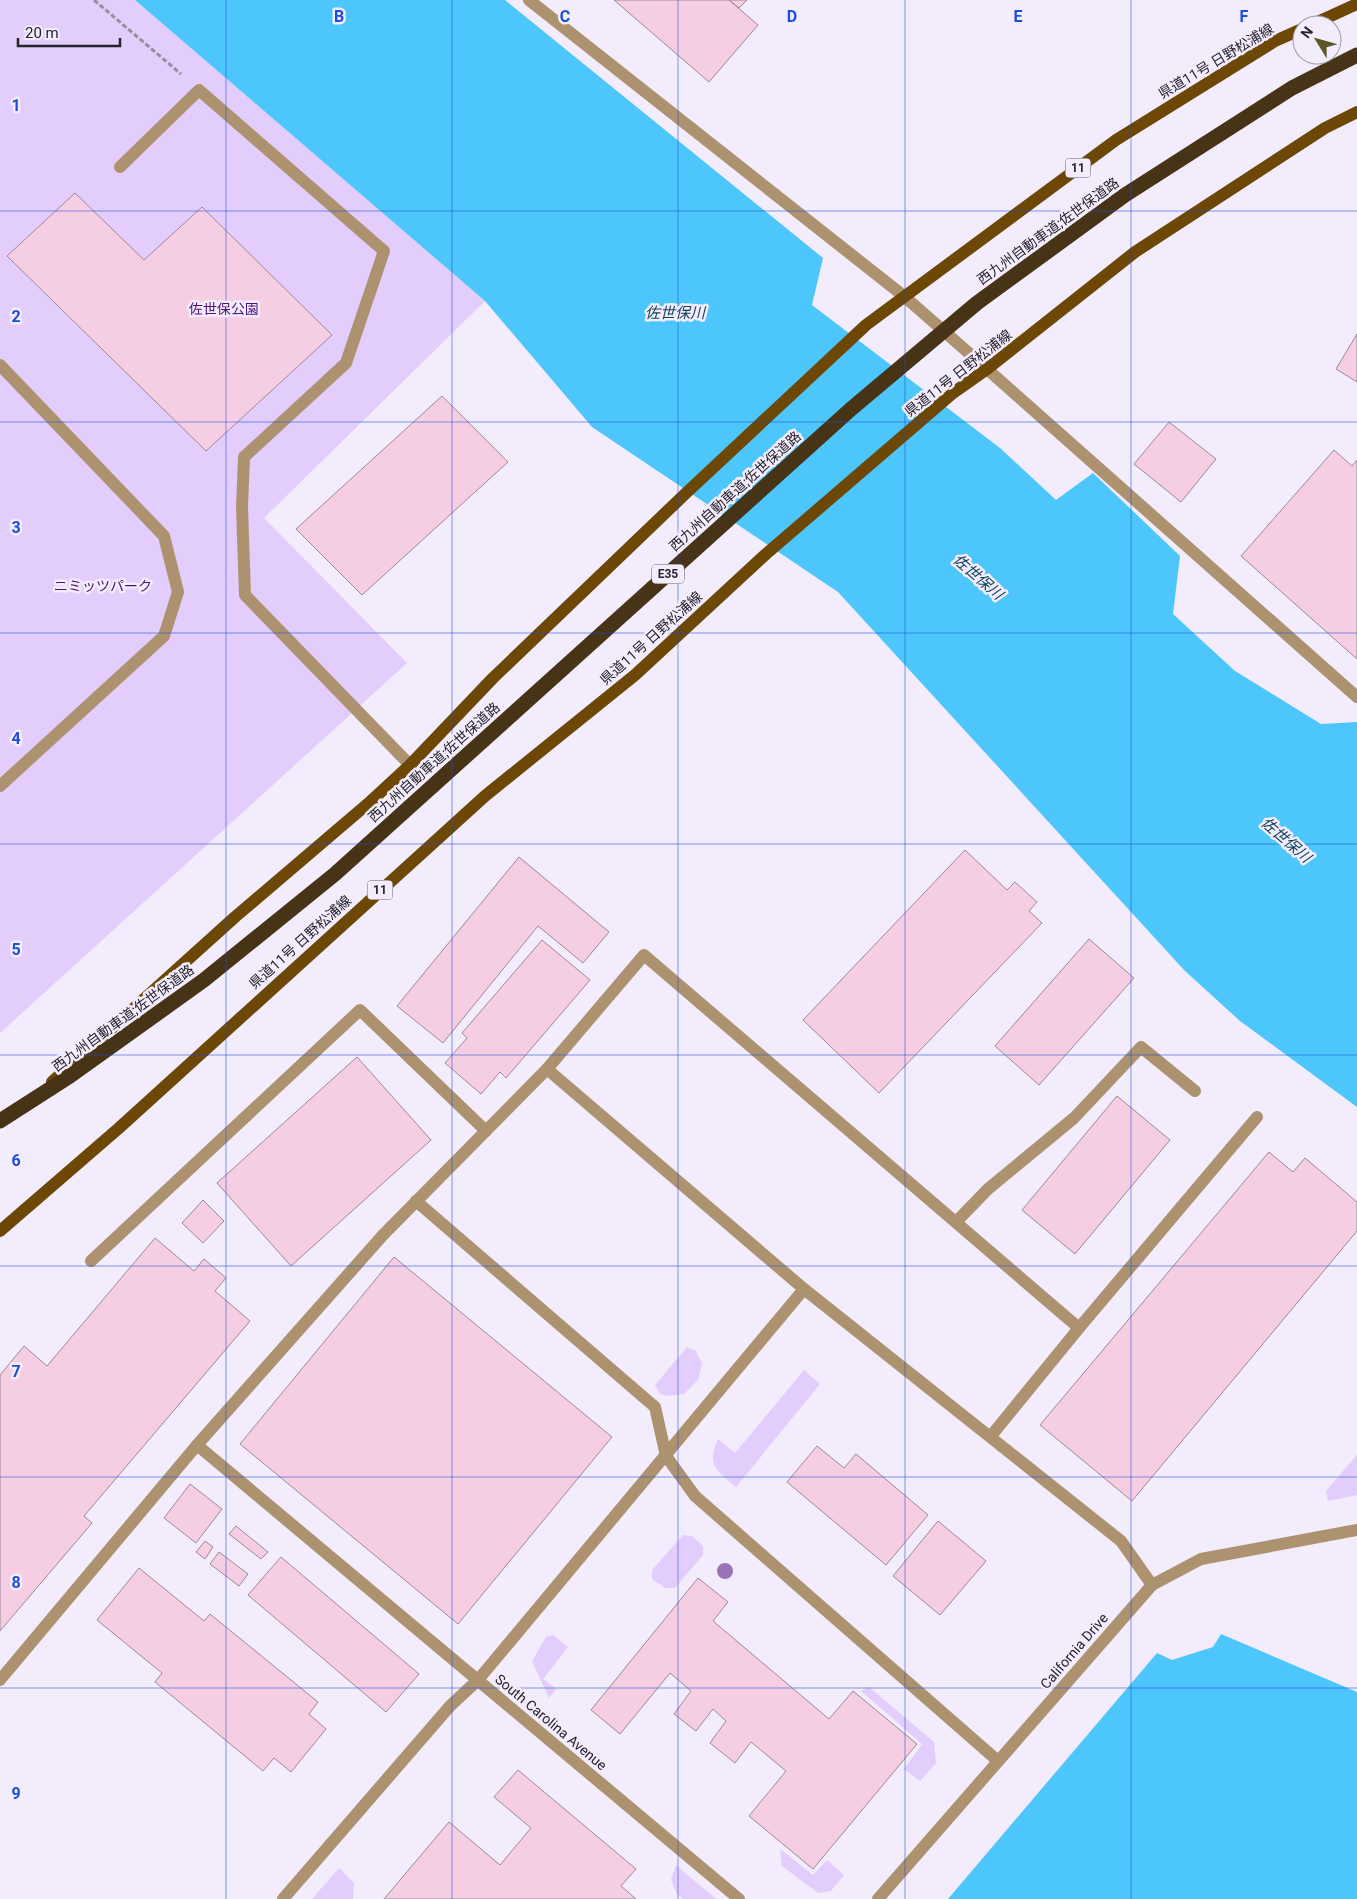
<svg xmlns="http://www.w3.org/2000/svg" width="1357" height="1899" font-family="Roboto,'Noto Sans JP',sans-serif">
	<rect width="100%" height="100%" fill="#f3ecfc"/>
	<!-- green -->
	<g fill="#e2cdfc">
		<path d="M0 0H135L485 301 264 518 407 663 0 1033Z"/>
		<path d="M687 1347 696 1351 702 1364 698 1380 684 1394 668 1396 660 1394 655 1385Z"/>
		<path d="M804 1370 820 1384 736 1487C717 1471 706 1465 718 1439L735 1453Z"/>
		<path d="M1357 1455V1495L1328 1501 1326 1491Z"/>
		<path d="M683 1535 692 1536 703 1546V1555L675 1588H665L652 1579V1570Z"/>
		<path d="M553 1635 568 1647 543 1679 556 1689 549 1698 532 1661 546 1637Z"/>
		<path d="M869 1687 934 1742 936 1763 920 1781 904 1769 922 1744 861 1691Z"/>
		<path d="M780 1849 813 1875 827 1860 844 1875 831 1891 818 1893 782 1866Z"/>
		<path d="M676 1865 716 1899H683L677 1894 671 1880Z"/>
		<path d="M339 1868 354 1883 353 1899H312Z"/>
	</g>
	<!-- water -->
	<g fill="#4dc7fb">
		<path d="M135 0H505L823 258 812 305 1000 448 1056 500 1093 473 1180 556 1173 614 1235 671 1321 724 1357 722V1107L1240 1021 1185 971 838 592 592 427 485 301Z"/>
		<path d="M1221 1634 1357 1692V1899H948L1157 1653 1172 1660 1213 1647Z"/>
	</g>
	<!-- building -->
	<g fill="#f5cee3" stroke="#9d8994">
		<path d="M614 0H729L758 25 709 82Z"/>
		<path d="M729 0H747L739 8Z"/>
		<path d="M75 193 144 260 202 207 332 335 206 451 7 256Z"/>
		<path d="M1357 334V382L1336 369Z"/>
		<path d="M442 396 508 462 362 595 296 529Z"/>
		<path d="M1169 422 1216 459 1181 502 1134 464Z"/>
		<path d="M1334 450 1352 466 1357 460V659L1241 556Z"/>
		<path d="M965 850 1007 890 1015 882 1037 902 1029 911 1042 923 879 1093 803 1020Z"/>
		<path d="M519 857 609 932 583 963 538 926 443 1043 397 1006Z"/>
		<path d="M1089 939 1134 978 1039 1085 995 1046Z"/>
		<path d="M542 940 590 980 506 1078 500 1072 481 1094 445 1063 467 1038 462 1033Z"/>
		<path d="M357 1057 431 1140 291 1266 217 1183Z"/>
		<path d="M1117 1096 1170 1140 1075 1254 1022 1210Z"/>
		<path d="M1269 1152 1293 1172 1305 1158 1357 1202V1231L1132 1501 1040 1425Z"/>
		<path d="M203 1200 224 1221 203 1243 182 1223Z"/>
		<path d="M155 1238 194 1271 204 1259 226 1278 215 1291 250 1321 84 1516 92 1523 0 1631V1375L24 1346 47 1366Z"/>
		<path d="M394 1257 612 1437 458 1624 240 1444Z"/>
		<path d="M817 1446 844 1468 856 1454 928 1515 886 1565 787 1482Z"/>
		<path d="M190 1484 222 1509 196 1543 164 1518Z"/>
		<path d="M938 1521 986 1561 940 1615 893 1576Z"/>
		<path d="M236 1526 268 1552 261 1559 229 1534Z"/>
		<path d="M205 1541 213 1547 205 1559 196 1552Z"/>
		<path d="M219 1552 248 1574 239 1586 210 1564Z"/>
		<path d="M281 1557 419 1674 386 1712 248 1595Z"/>
		<path d="M139 1568 204 1621 210 1614 318 1702 309 1714 326 1729 291 1772 274 1758 263 1771 155 1682 162 1673 97 1620Z"/>
		<path d="M698 1578 728 1602 713 1621 829 1719 853 1691 917 1744 813 1869 749 1816 786 1771 751 1742 735 1763 710 1743 726 1721 713 1709 696 1731 674 1714 691 1691 670 1673 620 1734 591 1710Z"/>
		<path d="M518 1770 636 1869 621 1886 636 1899H384L449 1822 500 1865 531 1828 494 1797Z"/>
	</g>
	<g fill="none" stroke-linecap="round" stroke-linejoin="round">
		<!-- path -->
		<path stroke="#96909d" stroke-width="3" stroke-dasharray="5 2.5" stroke-linecap="butt" d="M94 0 181 74"/>
		<!-- service -->
		<g stroke="#ad926f" stroke-width="12">
			<path d="M120 167 199 90 384 251 346 363 244 457 242 507 245 595 410 765"/>
			<path d="M0 365 164 536 178 592 164 636 0 786"/>
			<path d="M956 1222 988 1189 1074 1118 1141 1047 1195 1091"/>
			<path d="M91 1261 360 1010 486 1131"/>
		</g>
		<!-- minor -->
		<g stroke="#ad926f" stroke-width="12">
			<path d="M987 369 1357 697"/>
			<path d="M547 1069 804 1289 1121 1541 1152 1585"/>
			<path d="M416 1201 655 1407 666 1456 695 1496 998 1761"/>
			<path d="M991 1436 1079 1328 1257 1117"/>
			<path d="M197 1445 739 1899"/>
			<path d="M0 1680 197 1445 383 1235 547 1069 644 955 1079 1328"/>
			<path d="M283 1899 450 1706 478 1680 804 1289"/>
			<path d="M878 1899 1152 1585 1201 1559 1357 1530"/>
		</g>
		<!-- tertiary -->
		<path stroke="#ad926f" stroke-width="12" d="M529 0 905 297 987 369"/>
		<!-- primary -->
		<g stroke="#6c4705" stroke-width="12">
			<path d="M1311 25 1357 4"/>
			<path d="M52 1082 235 917 371 801 410 765 493 678 684 495 866 325 1116 140 1275 41 1302 29"/>
			<path d="M0 1231 119 1128 485 796 635 675 766 554 953 393 987 369 1135 252 1325 128 1357 112"/>
		</g>
		<!-- motorway-bridge -->
		<path stroke="#473316" stroke-width="15" d="M0 1121 70 1076 204 980 335 874 851 409 977 303 1125 195 1292 88 1357 55"/>
	</g>
	<!-- trees -->
	<circle fill="#9874b4" cx="725" cy="1571" r="8"/>
	<!-- grid -->
	<path fill="none" stroke="#1d4ed8" stroke-width="1" stroke-opacity="0.55" d="M226 0V1899M452 0V1899M678 0V1899M905 0V1899M1131 0V1899M0 211H1357M0 422H1357M0 633H1357M0 844H1357M0 1055H1357M0 1266H1357M0 1477H1357M0 1688H1357"/>
	<g text-anchor="middle" stroke-width="5" stroke-linejoin="round" paint-order="stroke">
		<!-- shield labels -->
		<g fill="#f3ecfc" stroke="#645f6a" stroke-width="1">
			<rect x="1065.5" y="158.5" width="25" height="19" rx="4"/>
			<rect x="652" y="564.5" width="32" height="19" rx="4"/>
			<rect x="367.5" y="880.5" width="25" height="19" rx="4"/>
		</g>
		<g font-size="12" font-weight="bold" fill="#26232b">
			<text x="1078" y="172">11</text>
			<text x="668" y="578">E35</text>
			<text x="380" y="894">11</text>
		</g>
		<!-- street labels -->
		<g font-size="14" fill="#26232b" stroke="#f3ecfc">
			<text transform="translate(1216 61) rotate(-31)" y="5">県道11号 日野松浦線</text>
			<text transform="translate(1048 231) rotate(-36)" y="5">西九州自動車道;佐世保道路</text>
			<text transform="translate(958 373) rotate(-38)" y="5">県道11号 日野松浦線</text>
			<text transform="translate(735 491) rotate(-42)" y="5">西九州自動車道;佐世保道路</text>
			<text transform="translate(651 638) rotate(-42)" y="5">県道11号 日野松浦線</text>
			<text transform="translate(434 762) rotate(-42)" y="5">西九州自動車道;佐世保道路</text>
			<text transform="translate(300 942) rotate(-42)" y="5">県道11号 日野松浦線</text>
			<text transform="translate(123 1018) rotate(-36)" y="5">西九州自動車道;佐世保道路</text>
			<text transform="translate(1074 1651) rotate(-49)" y="5">California Drive</text>
			<text transform="translate(551 1722) rotate(40)" y="5">South Carolina Avenue</text>
		</g>
		<!-- park labels -->
		<g font-size="14" fill="#4d1179" stroke="#f3ecfc">
			<text x="224" y="314">佐世保公園</text>
			<text x="103" y="591">ニミッツパーク</text>
		</g>
		<!-- water labels -->
		<g font-size="15" font-style="italic" fill="#104459" stroke="#f3ecfc">
			<text x="675" y="318">佐世保川</text>
			<text transform="translate(978 577) rotate(41)" y="5">佐世保川</text>
			<text transform="translate(1286 840) rotate(41)" y="5">佐世保川</text>
		</g>
	</g>
	<g font-size="16" text-anchor="middle" font-weight="bold" fill="#1d4ed8" stroke="#f3ecfc" stroke-width="5" stroke-linejoin="round" paint-order="stroke">
		<text x="339" y="22">B</text>
		<text x="565" y="22">C</text>
		<text x="792" y="22">D</text>
		<text x="1018" y="22">E</text>
		<text x="1244" y="22">F</text>
		<text x="16" y="111">1</text>
		<text x="16" y="322">2</text>
		<text x="16" y="533">3</text>
		<text x="16" y="744">4</text>
		<text x="16" y="955">5</text>
		<text x="16" y="1166">6</text>
		<text x="16" y="1377">7</text>
		<text x="16" y="1588">8</text>
		<text x="16" y="1799">9</text>
	</g>
	<!-- north arrow -->
	<g transform="translate(1317 40) rotate(307)"><circle r="24" fill="#f3ecfc" stroke="#a19ca8"/>
	<path d="M0-4L9 19L0 12L-9 19Z" fill="#5b5825"/>
	<text y="-8" font-size="14" font-weight="bold" text-anchor="middle" fill="#26232b">N</text>
	</g>
	<!-- scale -->
	<path d="M18 38v8h102v-8" fill="none" stroke="#26232b" stroke-width="2.5"/>
	<text x="25" y="38" font-size="15" fill="#26232b" stroke="#f3ecfc" stroke-width="4" paint-order="stroke">20 m</text>
</svg>
